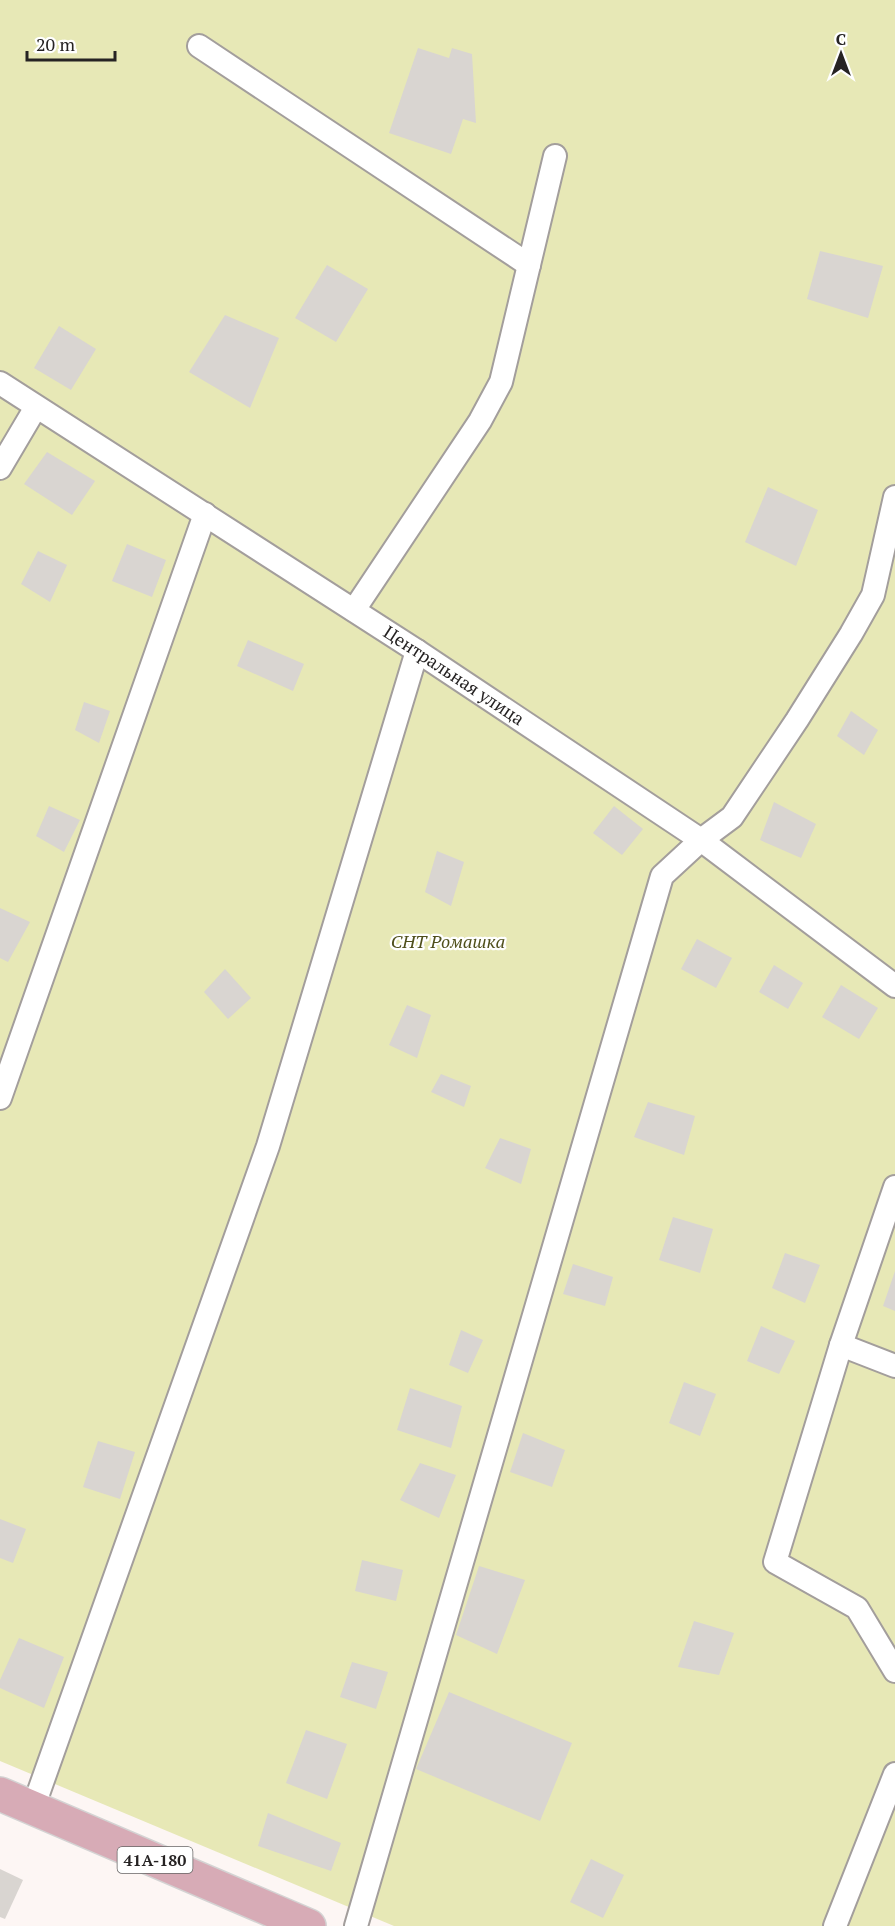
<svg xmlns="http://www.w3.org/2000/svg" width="895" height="1926" font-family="'PT Serif',serif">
	<rect width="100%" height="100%" fill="#fdf6f4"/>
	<!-- green -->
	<path fill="#e7e8b6" d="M0 0H895V1926H394L0 1761Z"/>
	<!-- building -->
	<g fill="#d9d5d1">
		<path d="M418 48 449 58 452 48 472 54 476 123 463 119 451 154 389 133Z"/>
		<path d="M820 251 883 266 868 318 807 299Z"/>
		<path d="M327 265 368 289 336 342 295 318Z"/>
		<path d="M225 315 279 338 250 408 189 372Z"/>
		<path d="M59 326 96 349 71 390 34 368Z"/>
		<path d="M47 452 95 481 72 515 24 484Z"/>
		<path d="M768 487 818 510 796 566 745 542Z"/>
		<path d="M127 544 166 560 152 597 112 581Z"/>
		<path d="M38 551 67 565 50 602 21 584Z"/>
		<path d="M248 640 304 664 293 691 237 666Z"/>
		<path d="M84 702 110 711 99 743 75 730Z"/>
		<path d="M851 711 878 730 864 755 837 736Z"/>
		<path d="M774 802 816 824 801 858 760 840Z"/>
		<path d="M49 806 80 820 64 852 36 836Z"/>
		<path d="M614 806 643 829 622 855 593 833Z"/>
		<path d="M437 851 464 862 451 906 425 892Z"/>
		<path d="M0 908 30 922 8 962 0 958Z"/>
		<path d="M697 939 732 958 716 988 681 969Z"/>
		<path d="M774 965 803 983 788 1009 759 992Z"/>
		<path d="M225 969 251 998 228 1019 204 992Z"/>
		<path d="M841 985 878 1008 859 1039 822 1017Z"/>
		<path d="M407 1005 431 1015 417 1058 389 1045Z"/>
		<path d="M441 1074 471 1086 464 1107 431 1092Z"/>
		<path d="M648 1102 695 1116 684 1155 634 1137Z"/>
		<path d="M500 1138 531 1149 521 1184 485 1168Z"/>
		<path d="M673 1217 713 1229 700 1273 659 1260Z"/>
		<path d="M785 1253 820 1265 805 1303 772 1288Z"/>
		<path d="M573 1264 613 1277 605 1306 563 1294Z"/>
		<path d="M895 1271V1311L883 1306Z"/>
		<path d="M761 1326 795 1341 779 1374 747 1361Z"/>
		<path d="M461 1330 483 1340 468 1373 449 1365Z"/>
		<path d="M684 1382 716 1394 700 1436 669 1423Z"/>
		<path d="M410 1388 462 1406 451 1448 397 1430Z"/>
		<path d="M523 1433 565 1450 552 1487 510 1472Z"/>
		<path d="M98 1441 135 1452 120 1499 83 1487Z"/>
		<path d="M420 1463 456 1475 439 1518 400 1500Z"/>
		<path d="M0 1519 26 1529 13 1563 0 1558Z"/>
		<path d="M362 1560 403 1570 396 1601 355 1591Z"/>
		<path d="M479 1566 525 1580 497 1654 456 1635Z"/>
		<path d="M694 1621 734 1633 719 1675 678 1667Z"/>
		<path d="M19 1638 64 1657 44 1708 0 1688V1680Z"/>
		<path d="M352 1662 388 1672 376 1709 340 1697Z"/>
		<path d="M449 1692 572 1743 540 1821 416 1769Z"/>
		<path d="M306 1730 347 1744 327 1799 286 1783Z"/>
		<path d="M268 1813 341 1843 331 1871 258 1846Z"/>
		<path d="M591 1859 624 1875 603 1918 570 1902Z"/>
		<path d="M0 1869 23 1880 5 1919 0 1917Z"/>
	</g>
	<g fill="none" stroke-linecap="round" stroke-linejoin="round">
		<!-- street casing -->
		<g stroke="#a39e9c" stroke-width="26">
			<g id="street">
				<path d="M199 46 529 265"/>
				<path id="s1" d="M0 383 417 651 701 840 895 986"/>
				<path d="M0 468 36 407"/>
				<path d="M354 610 480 421 501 382 555 156"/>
				<path d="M0 1098 205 514"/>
				<path d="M895 1187 841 1345 775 1562 857 1608 895 1671"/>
				<path d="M841 1345 895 1366"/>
				<path d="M33 1808 268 1146 417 651"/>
				<path d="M356 1926 662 876 701 840 732 817 797 720 851 634 873 595 895 497"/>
				<path d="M835 1926 895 1774"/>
			</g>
		</g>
		<!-- primary casing -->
		<g stroke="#d4d3d3" stroke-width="36">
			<path id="primary" d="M0 1794 309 1926"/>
		</g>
		<!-- street -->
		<use href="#street" stroke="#fff" stroke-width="22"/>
		<!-- primary -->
		<use href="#primary" stroke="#d7abb6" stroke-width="33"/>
	</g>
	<g text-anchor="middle" stroke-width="4.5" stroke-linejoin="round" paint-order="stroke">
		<!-- shield labels -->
		<rect fill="#fff" stroke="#676565" stroke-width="1.5" x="117.5" y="1847" width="75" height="26" rx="4.5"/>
		<g font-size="16" font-weight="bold" fill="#262323">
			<text x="155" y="1866">41А-180</text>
		</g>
		<!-- street labels -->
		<g font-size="18" fill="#262323" stroke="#fff">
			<text dy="6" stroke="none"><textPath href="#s1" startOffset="540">Центральная улица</textPath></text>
		</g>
		<!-- park labels -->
		<g font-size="18" font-style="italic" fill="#4f4f1b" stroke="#fff">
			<text x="448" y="948">СНТ Ромашка</text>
		</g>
	</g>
	<!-- north arrow -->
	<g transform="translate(841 54)" stroke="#ffffff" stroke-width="4.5" paint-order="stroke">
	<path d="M0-4.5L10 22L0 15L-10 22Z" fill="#262323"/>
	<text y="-9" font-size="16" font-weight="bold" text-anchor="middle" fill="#262323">С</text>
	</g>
	<!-- scale -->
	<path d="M27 51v9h88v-9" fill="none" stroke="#262323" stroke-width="3"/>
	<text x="36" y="51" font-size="18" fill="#262323" stroke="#ffffff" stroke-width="4.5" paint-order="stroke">20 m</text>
</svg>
